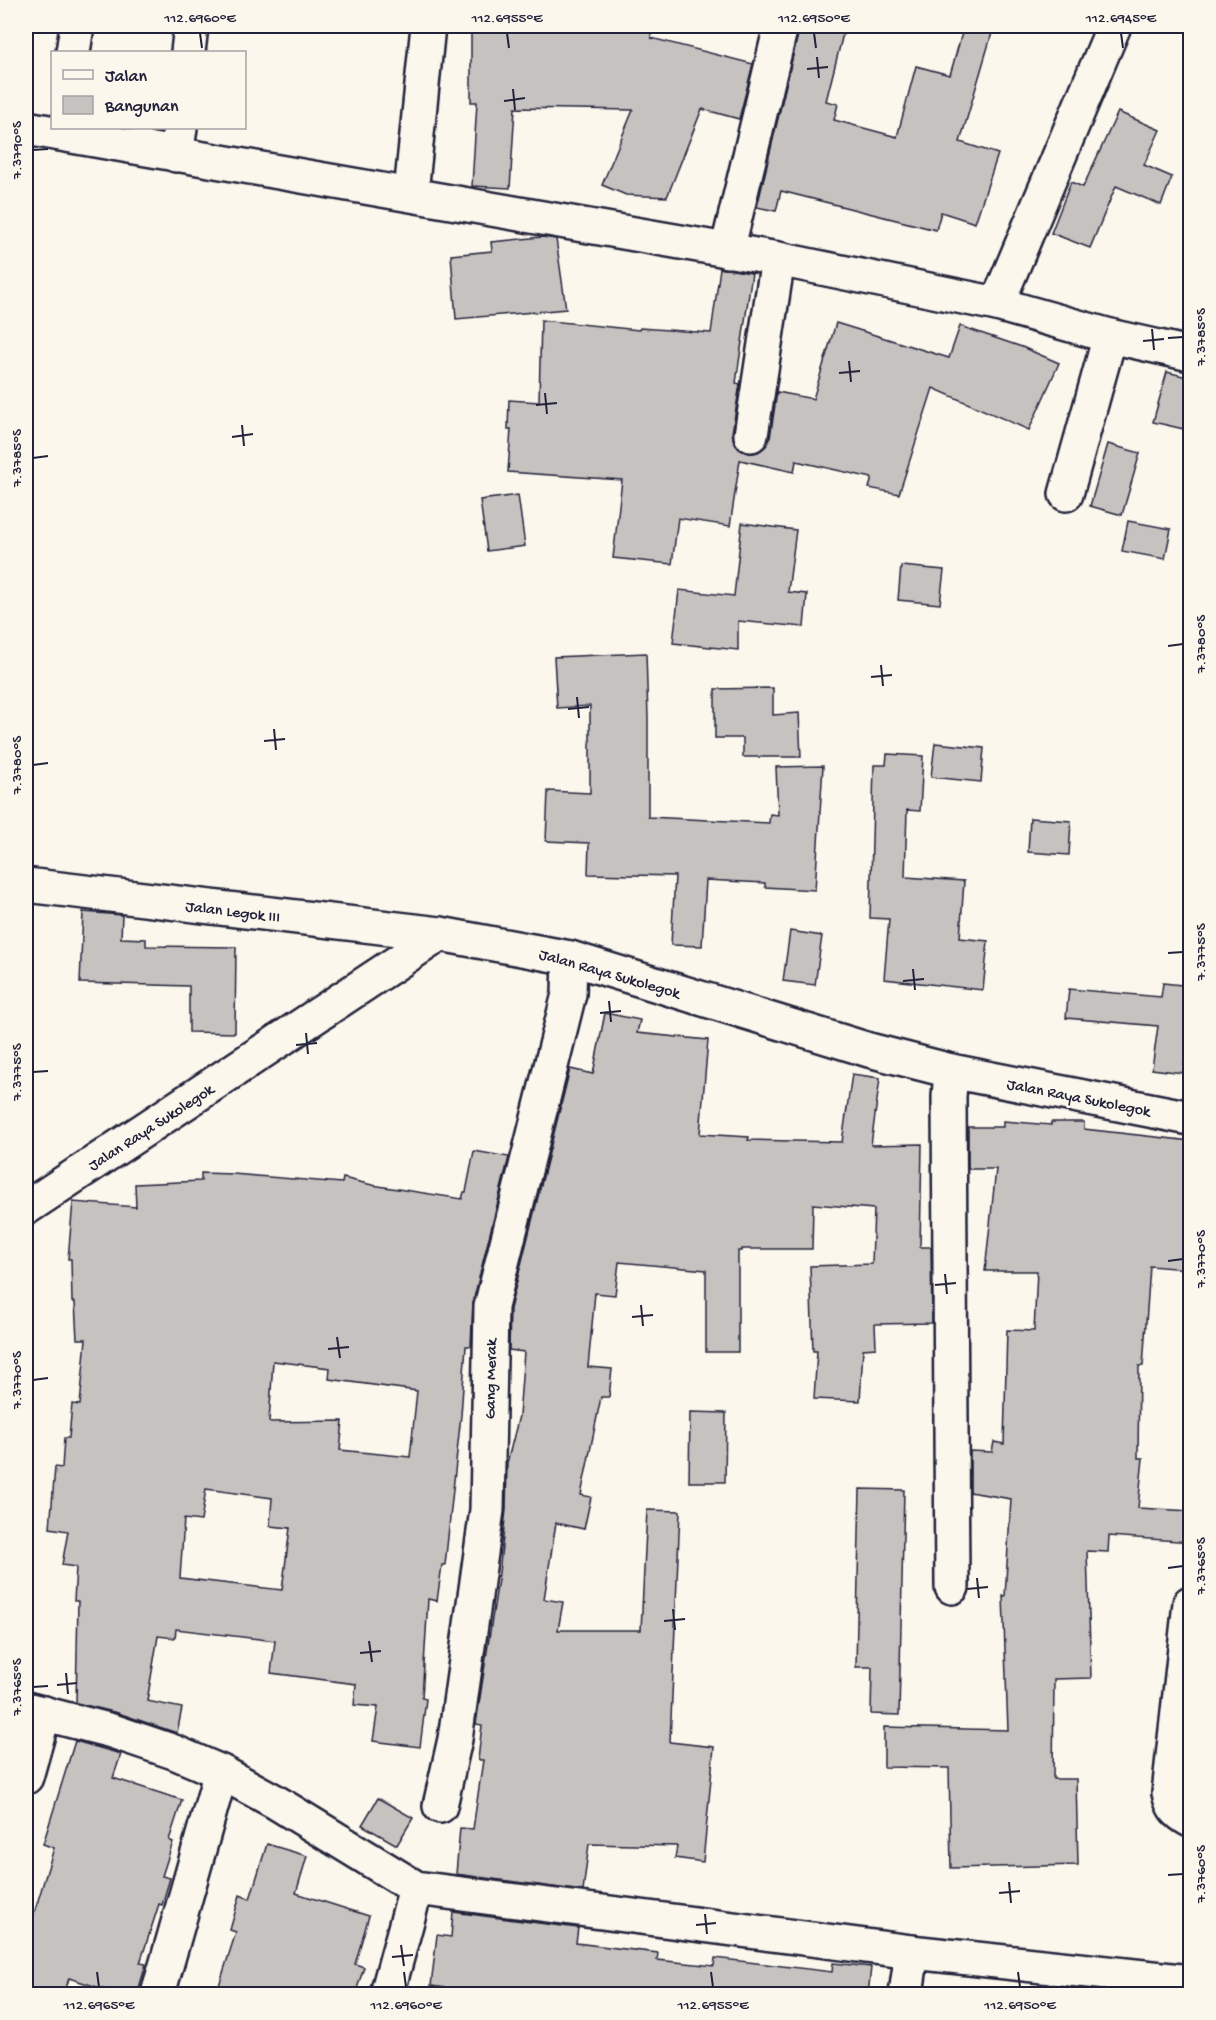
<svg xmlns="http://www.w3.org/2000/svg" width="1216" height="2020" font-family="'Gochi Hand',sans-serif">
	<rect width="100%" height="100%" fill="#fbf7ec"/>
	<filter id="ink" filterUnits="userSpaceOnUse"><feTurbulence type="fractalNoise" baseFrequency=".0167" numOctaves="2"/><feDisplacementMap in="SourceGraphic" scale="12" xChannelSelector="R" yChannelSelector="G"/><feConvolveMatrix kernelMatrix="1 2 1 2 8 2 1 2 1" color-interpolation-filters="sRGB"/></filter>
	<g filter="url(#ink)">
		<!-- building -->
		<g fill="#c6c2c0" stroke="#22223b" stroke-width="1.5" fill-rule="evenodd">
			<path d="M471 26H651V38L753 64 739 119 702 109 667 197 626 195 602 185 633 110 515 108 510 188 472 186 477 102H471Z"/>
			<path d="M800 26H845L826 101 838 104 834 120 897 137 916 66 950 75 964 26H994L960 142 998 154 975 223 941 212 936 230 781 191 776 211 757 207Z"/>
			<path d="M1118 112 1160 130 1144 165 1172 177 1161 205 1116 186 1090 248 1051 233 1071 182 1083 187Z"/>
			<path d="M542 237 556 239 566 309 456 319 451 255 492 251 491 242Z"/>
			<path d="M720 268 752 273 736 383 740 384 732 433 734 442 739 449 748 453 758 452 766 446 770 438 777 392 813 399 836 323 949 358 960 326 1022 347 1059 363 1029 430 933 388 899 494 869 488 872 478 796 461 794 472 740 460 730 526 678 518 672 564 613 558 622 480 508 472 511 429H508L509 400 539 402 541 320 639 330 640 328 711 333Z"/>
			<path d="M1167 372 1191 378V406L1184 429 1153 422Z"/>
			<path d="M1108 444 1140 453 1122 515 1090 506Z"/>
			<path d="M518 495 525 546 487 551 480 500Z"/>
			<path d="M1128 521 1171 529 1165 559 1122 551Z"/>
			<path d="M742 523 796 530 788 592 807 594 804 627 738 621V650L673 643 679 590 734 596Z"/>
			<path d="M901 566 944 570 940 604 898 600Z"/>
			<path d="M646 653 648 718V817L769 823 770 814 778 815 776 767 823 766 815 890 765 887V883L706 880 702 946 671 945 675 876 588 874 589 843 546 841 548 791 590 793V706L557 708 554 657Z"/>
			<path d="M773 688V715L799 713 801 757H743V738H715V689Z"/>
			<path d="M935 743 984 748 981 782 931 777Z"/>
			<path d="M887 754 923 756 920 811 907 810 905 877 964 881 960 938 988 941 983 990 884 979 889 919 870 918 874 765H886Z"/>
			<path d="M1030 818 1071 821 1069 855 1028 852Z"/>
			<path d="M83 912 122 915 121 938 146 939V946L236 947 235 1033 189 1032V986L80 983Z"/>
			<path d="M790 931 822 936 815 985 783 981Z"/>
			<path d="M1163 983 1191 986V1016L1183 1073 1152 1069 1158 1026 1066 1018 1069 989 1161 997Z"/>
			<path d="M605 1013 640 1020 637 1033 708 1040 700 1134 749 1137 748 1140 842 1142 852 1074 880 1078 871 1145 922 1144 920 1247H931L932 1323 875 1324 876 1348 863 1349 860 1401 814 1399 817 1351H813L810 1266 872 1264 874 1209 813 1204 812 1249H742V1251H738V1352H706V1270L619 1262 615 1295 595 1293 588 1367 612 1369 609 1397H601L581 1495 591 1497 584 1529 556 1523 544 1599 563 1602 558 1630H641L647 1510 680 1511 670 1742 714 1747 703 1862 675 1858 677 1846 589 1844 583 1891 456 1874 460 1828 473 1829 483 1760H478L482 1725 476 1724 499 1573 506 1510 507 1463 519 1416 524 1352 509 1350 510 1309 570 1069 593 1074Z"/>
			<path d="M1003 1121 1051 1125V1122H1084V1129L1191 1141 1188 1203H1191V1212L1186 1269 1150 1266 1143 1366H1139L1138 1458H1143L1138 1508 1191 1511V1542L1109 1536 1108 1552 1087 1551 1091 1678 1054 1679 1053 1779H1076L1078 1865 951 1868 949 1768 884 1767V1727L1008 1730 1003 1596H1005L1011 1499 970 1492V1451L992 1452 994 1442 1004 1444 1007 1330 1034 1331 1037 1271H985L996 1169H968V1127H1003Z"/>
			<path d="M474 1151 509 1157 473 1302 471 1346H466L461 1415 445 1565H442L437 1601 428 1599 422 1698 426 1699 420 1747 373 1741 378 1707 354 1705 356 1684 271 1673 275 1641 176 1629 175 1638 158 1636 147 1701 182 1708 177 1733 118 1713 76 1703 78 1601H74L76 1567 62 1565 68 1531 50 1528 55 1467 62 1468 64 1438H69L72 1404 80 1405 86 1339H77L75 1302H72L71 1259H68L73 1202 136 1207 135 1184 201 1181V1173L233 1174 342 1183 343 1178 372 1185 462 1199 464 1192H466ZM273 1361 330 1368 329 1379 417 1391 410 1457 340 1450 343 1421 269 1422ZM206 1489 272 1498 270 1526 290 1528 282 1590 180 1578 184 1519 201 1521Z"/>
			<path d="M690 1412 726 1413 725 1482H689Z"/>
			<path d="M860 1489 904 1490 899 1715 871 1714 872 1667H856Z"/>
			<path d="M75 1741 121 1754 113 1778 182 1800 169 1840 173 1842 162 1876 170 1878 162 1905 159 1904 140 1963 146 1964 137 1995H122L69 1978 64 1995H26V1940L54 1848 43 1844Z"/>
			<path d="M378 1798 413 1818 397 1845 362 1825Z"/>
			<path d="M267 1844 307 1856 296 1893 369 1916 355 1964 364 1967 355 1995H216L236 1932 230 1930 240 1895 250 1899Z"/>
			<path d="M453 1912 578 1928 576 1943 658 1953 657 1960 714 1966 715 1958 832 1972 833 1963 871 1967 868 1995H502L431 1986 437 1935 451 1937Z"/>
		</g>
		<g fill="none" stroke-linecap="round" stroke-linejoin="round">
			<!-- street casing -->
			<g stroke="#22223b" stroke-width="38">
				<g id="street">
					<path d="M73 52 77 26"/>
					<path d="M188 52 191 26"/>
					<path d="M26 128 778 259 997 304 1110 336 1190 354"/>
					<path d="M176 155 180 128"/>
					<path d="M411 193 428 26"/>
					<path d="M727 251 781 26"/>
					<path d="M997 304 1114 26"/>
					<path d="M751 435 778 259"/>
					<path d="M1066 494 1110 336"/>
					<path d="M26 885 440 934"/>
					<path d="M951 1071 949 1097 952 1587"/>
					<path d="M1190 1603 1169 1793C1172 1807 1177 1813 1190 1820"/>
					<path d="M26 1709 112 1731 174 1752 221 1772 274 1801 416 1888 912 1952 1190 1982"/>
					<path d="M26 1777 44 1713"/>
					<path d="M440 1806 455 1739 487 1510 491 1307 569 994 570 958"/>
					<path d="M158 1994 221 1772"/>
					<path d="M387 1994 416 1888"/>
					<path d="M906 1994 912 1952"/>
				</g>
			</g>
			<!-- secondary casing -->
			<g stroke="#22223b" stroke-width="38">
				<path id="secondary" d="M26 1208 440 934 570 958 869 1050 951 1071 1190 1118"/>
			</g>
			<!-- street -->
			<use href="#street" stroke="#fbf7ec" stroke-width="33"/>
			<!-- secondary -->
			<use href="#secondary" stroke="#fbf7ec" stroke-width="33"/>
		</g>
	</g>
	<!-- ticks -->
	<path fill="none" stroke="#22223b" stroke-width="2" d="M200 33 202 48M507 33 509 48M814 33 816 48M1121 33 1123 48M817 57 819 78M807 69 828 67M513 89 515 110M504 101 525 98M33 150 48 149M1152 329 1154 350M1168 338 1183 337M1143 341 1164 339M849 361 851 382M839 373 860 371M545 393 547 414M536 405 557 403M242 425 244 446M232 437 253 434M33 458 48 456M1168 646 1183 644M881 665 883 686M871 677 892 675M577 697 579 718M568 709 589 707M274 729 276 750M264 741 285 739M33 765 48 763M1168 953 1183 952M913 969 915 990M903 981 924 979M609 1001 611 1022M600 1013 621 1011M306 1033 308 1054M296 1045 317 1043M33 1072 48 1071M1168 1261 1183 1259M945 1274 947 1294M935 1285 956 1283M641 1305 643 1326M632 1317 653 1315M337 1337 340 1358M328 1349 349 1347M33 1380 48 1378M1168 1568 1183 1566M977 1578 979 1598M967 1589 988 1587M673 1609 675 1630M664 1621 685 1619M369 1641 372 1662M360 1653 381 1651M66 1673 68 1694M57 1685 77 1683M33 1687 48 1686M1168 1875 1183 1874M1009 1882 1011 1903M999 1893 1020 1891M705 1914 707 1934M696 1925 716 1923M401 1945 404 1966M392 1957 413 1955M97 1972 99 1987M404 1972 406 1987M711 1972 713 1987M1018 1972 1020 1987"/>
	<g text-anchor="middle" stroke-width="5" stroke-linejoin="round" paint-order="stroke">
		<!-- street labels -->
		<g font-size="16" fill="#22223b" stroke="#fbf7ec">
			<text transform="translate(233 910) rotate(7)" y="6">Jalan Legok III</text>
			<text transform="translate(610 972) rotate(16)" y="6">Jalan Raya Sukolegok</text>
			<text transform="translate(1079 1096) rotate(11)" y="6">Jalan Raya Sukolegok</text>
			<text transform="translate(150 1126) rotate(-33)" y="6">Jalan Raya Sukolegok</text>
			<text transform="translate(489 1379) rotate(-89)" y="6">Gang Merak</text>
		</g>
	</g>
	<!-- margin -->
	<rect width="1216" height="2020" fill="none" stroke="#fbf7ec" stroke-width="66"/>
	<!-- legend -->
	<rect x="51" y="51" width="195" height="78" fill="#fbf7ec" stroke="#a4a2a5" stroke-width="1.5"/>
	<rect x="63" y="70" width="30" height="9" fill="#fbf7ec" stroke="#a4a2a5" stroke-width="1.5"/>
	<text x="105" y="81" font-size="18" fill="#22223b">Jalan</text>
	<rect x="63" y="96" width="30" height="18" fill="#c6c2c0" stroke="#a4a2a5" stroke-width="1.5"/>
	<text x="105" y="111" font-size="18" fill="#22223b">Bangunan</text>
	<rect x="33" y="33" width="1150" height="1954" fill="none" stroke="#22223b" stroke-width="2"/>
	<g font-size="15" text-anchor="middle" fill="#22223b">
		<text x="200" y="22">112.6960°E</text>
		<text x="507" y="22">112.6955°E</text>
		<text x="814" y="22">112.6950°E</text>
		<text x="1121" y="22">112.6945°E</text>
		<text transform="translate(16 150) rotate(-90)" y="5">7.3790°S</text>
		<text transform="translate(1200 337) rotate(-90)" y="5">7.3785°S</text>
		<text transform="translate(16 458) rotate(-90)" y="5">7.3785°S</text>
		<text transform="translate(1200 644) rotate(-90)" y="5">7.3780°S</text>
		<text transform="translate(16 765) rotate(-90)" y="5">7.3780°S</text>
		<text transform="translate(1200 952) rotate(-90)" y="5">7.3775°S</text>
		<text transform="translate(16 1072) rotate(-90)" y="5">7.3775°S</text>
		<text transform="translate(1200 1259) rotate(-90)" y="5">7.3770°S</text>
		<text transform="translate(16 1380) rotate(-90)" y="5">7.3770°S</text>
		<text transform="translate(1200 1566) rotate(-90)" y="5">7.3765°S</text>
		<text transform="translate(16 1687) rotate(-90)" y="5">7.3765°S</text>
		<text transform="translate(1200 1874) rotate(-90)" y="5">7.3760°S</text>
		<text x="99" y="2009">112.6965°E</text>
		<text x="406" y="2009">112.6960°E</text>
		<text x="713" y="2009">112.6955°E</text>
		<text x="1020" y="2009">112.6950°E</text>
	</g>
</svg>
